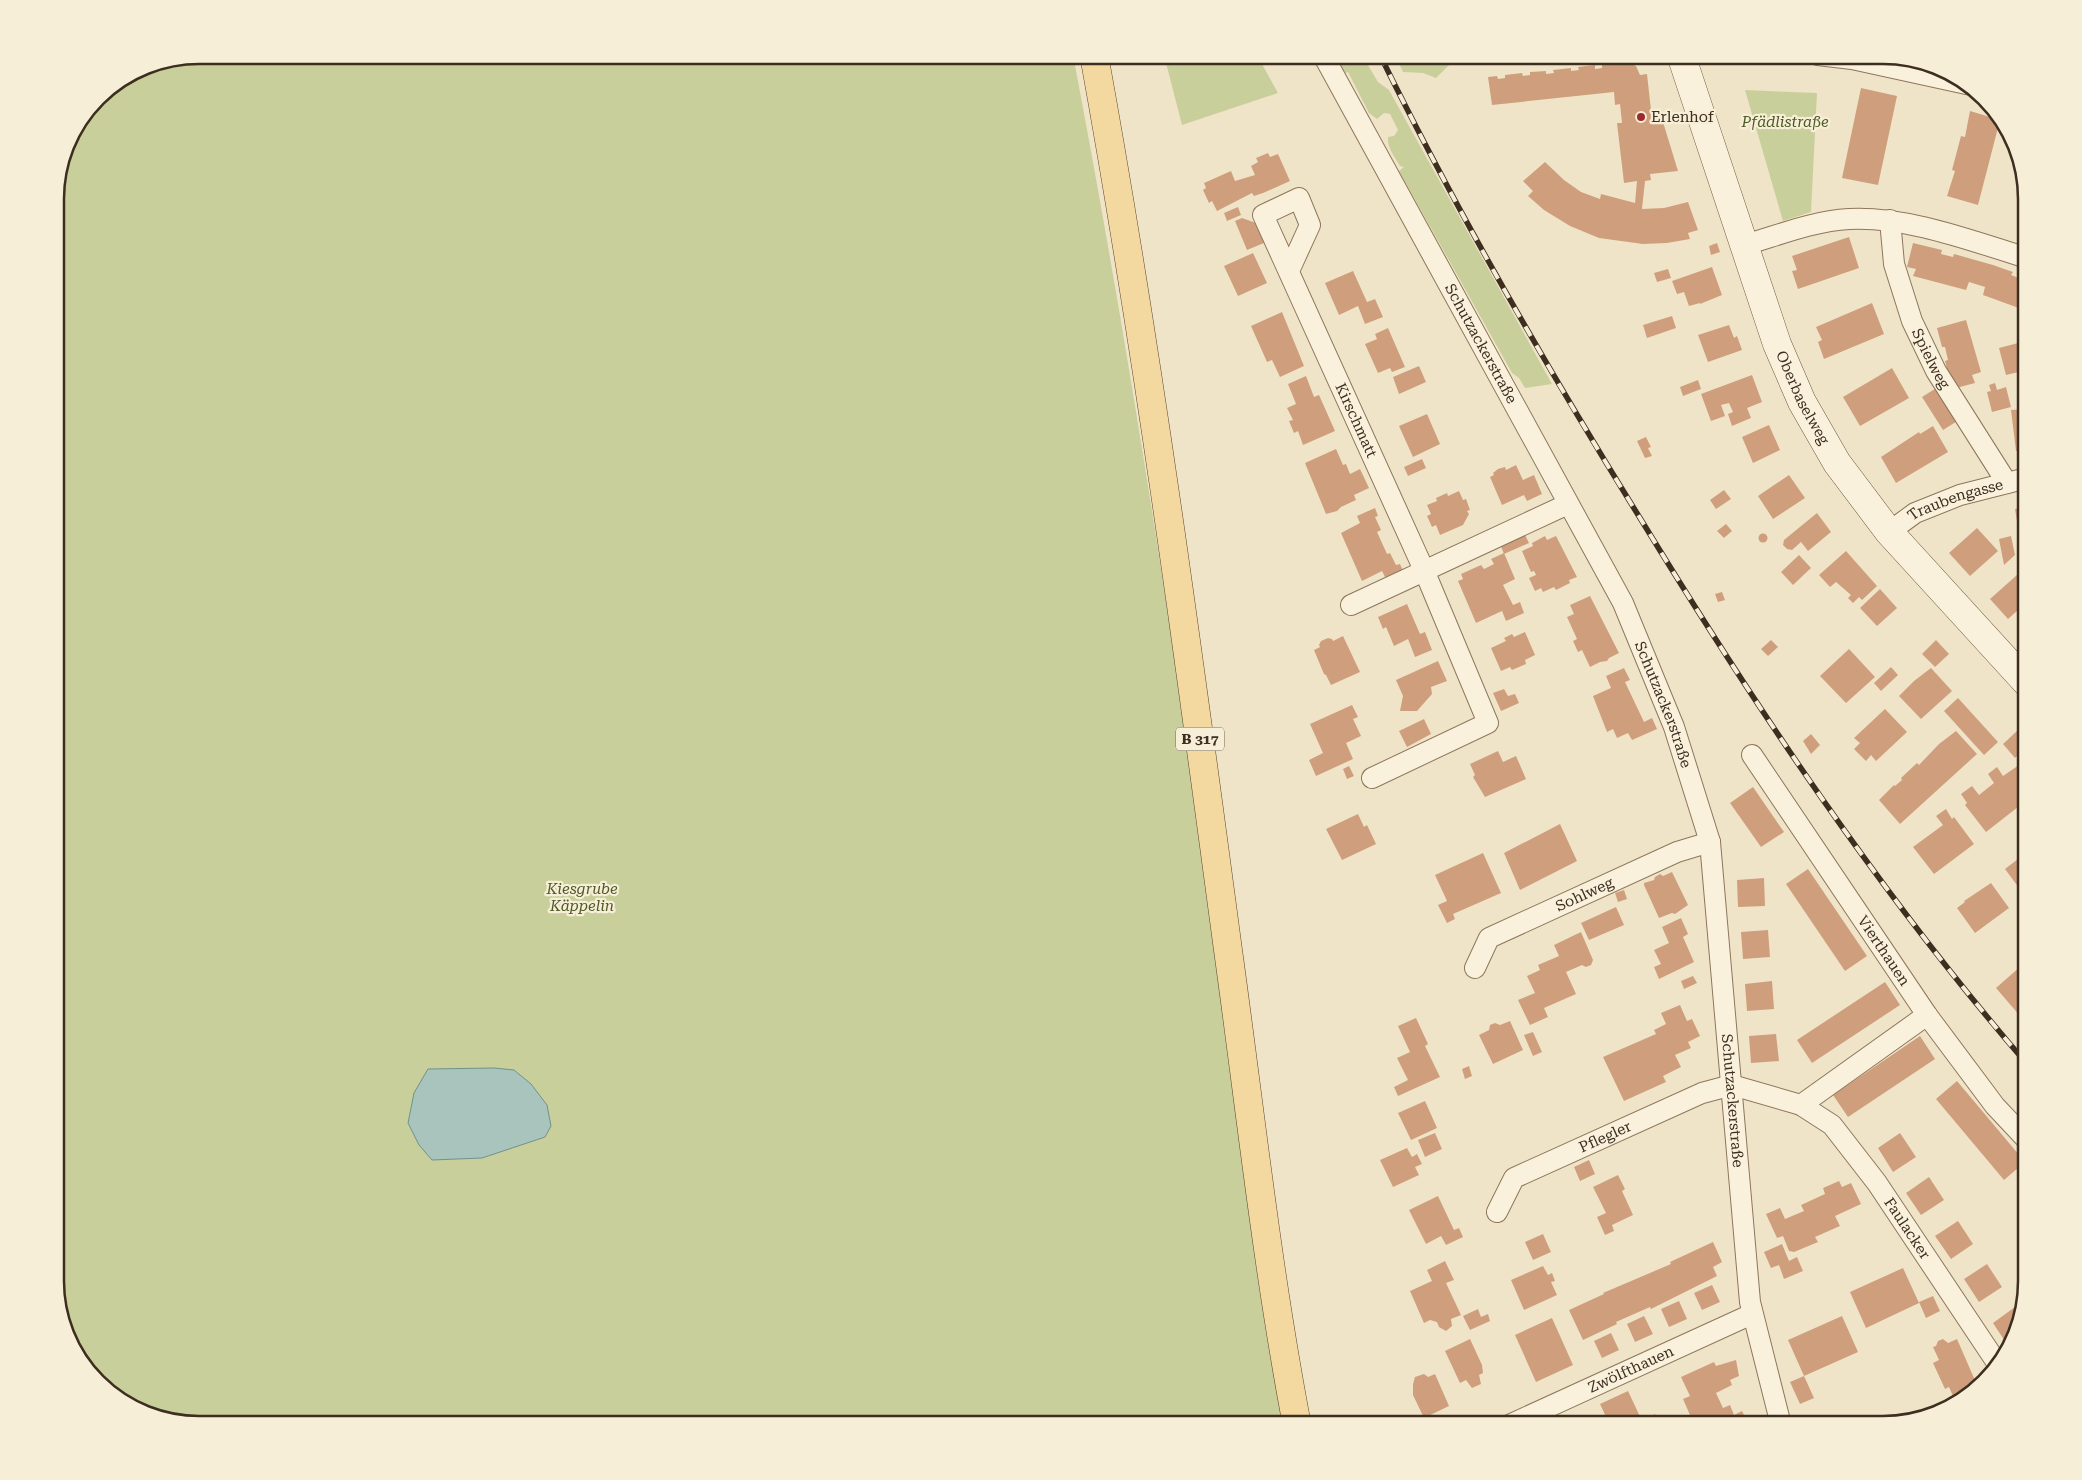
<svg xmlns="http://www.w3.org/2000/svg" width="2082" height="1480" font-family="'Roboto Serif',serif">
	<rect width="100%" height="100%" fill="#f0e4c8"/>
	<!-- green -->
	<g fill="#c9cf9b">
		<path d="M199 55H1073C1160 509 1219 968 1284 1425H199L153 1417 112 1395 70 1345 55 1290V190L70 136 97 97 144 66Z"/>
		<path d="M1164 55H1257L1278 93 1182 125Z"/>
		<path d="M1331 55H1362L1378 82 1389 90 1552 384 1525 388 1519 378 1512 373 1399 171 1404 167 1400 166C1395 157 1387 148 1388 137L1394 136 1398 130 1390 114 1384 113 1377 119 1369 113 1348 72 1341 75Z"/>
		<path d="M1395 55H1463L1447 67 1436 78 1423 73 1403 72Z"/>
		<path d="M1745 90 1817 93 1811 212 1783 221Z"/>
	</g>
	<!-- water -->
	<path fill="#a9c4bc" stroke="#6f938a" d="M494 1068 514 1070 531 1084 547 1105 551 1126 545 1137 482 1158 432 1160 419 1145 408 1123 414 1093 428 1069Z"/>
	<!-- building -->
	<g fill="#cf9f7d">
		<path d="M1625 57 1626 62 1636 66 1640 75 1647 74 1651 110 1659 109 1678 171 1650 174 1651 180 1645 181 1642 209 1664 208 1688 202 1698 230 1688 233 1690 239 1667 243 1643 244 1599 238 1570 226 1544 210 1528 196 1533 191 1523 181 1545 162 1564 180 1581 192 1600 199 1601 194 1635 203 1637 181 1624 183 1617 123H1622L1620 104 1615 105 1614 92 1492 105 1488 77 1497 76 1498 79 1505 78V75L1522 73 1523 76 1530 75V72L1546 71V74L1554 73 1553 70 1571 68V71L1579 70 1578 67 1595 65V69L1602 68V65L1611 64 1610 58Z"/>
		<path d="M1861 88 1897 96 1878 185 1842 178Z"/>
		<path d="M1970 111 2000 120 1978 205 1947 196 1955 171 1952 170 1961 136 1965 137Z"/>
		<path d="M1268 153 1270 157 1278 154 1290 181 1263 193 1254 196 1252 193 1217 211 1212 201 1209 203 1203 190 1206 188 1204 183 1231 171 1235 181 1255 175 1251 166 1258 162 1256 158Z"/>
		<path d="M1238 207 1241 215 1227 221 1224 213Z"/>
		<path d="M1242 218 1256 223 1264 243 1247 250 1235 221Z"/>
		<path d="M1849 237 1859 268 1798 289 1792 271 1797 270 1792 256Z"/>
		<path d="M1717 243 1720 252 1711 255 1709 246Z"/>
		<path d="M1913 243 1942 250 1941 254 1953 257 1954 254 1993 265 2013 272 2011 275 2024 280 2025 277H2027V311L1983 295 1985 287 1969 282 1966 290 1913 276 1916 269 1907 267Z"/>
		<path d="M1253 253 1267 283 1238 296 1224 266Z"/>
		<path d="M1712 267 1722 295 1700 304V303L1689 306 1684 292 1677 294 1672 281Z"/>
		<path d="M1668 269 1671 278 1657 282 1654 273Z"/>
		<path d="M1353 271 1367 302 1375 299 1383 317 1365 324 1358 306 1339 315 1325 283Z"/>
		<path d="M1872 303 1884 334 1824 359 1818 342 1822 340 1816 327Z"/>
		<path d="M1282 312 1304 366 1280 377 1272 360 1267 362 1251 326Z"/>
		<path d="M1672 316 1676 328 1647 338 1643 325Z"/>
		<path d="M1966 320 1981 372 1972 375 1975 383 1956 388 1954 379 1950 380 1945 361 1948 360 1945 347H1942L1937 328Z"/>
		<path d="M1729 325 1734 338 1737 336 1742 350 1708 362 1698 335Z"/>
		<path d="M1388 328 1405 367 1392 372 1390 368 1378 373 1365 344 1377 339 1375 334Z"/>
		<path d="M2026 341 2027 370 2006 375 1999 348Z"/>
		<path d="M1419 366 1426 382 1399 394 1393 377Z"/>
		<path d="M1892 368 1909 398 1860 426 1843 397Z"/>
		<path d="M1752 375 1762 402 1747 408 1751 418 1732 426 1728 414 1733 412 1729 403 1721 405 1725 416 1711 421 1701 394Z"/>
		<path d="M1306 376 1314 397 1319 395 1335 431 1303 445 1298 431 1294 433 1289 421 1293 420 1287 408 1296 404 1288 384Z"/>
		<path d="M1698 380 1701 389 1683 396 1680 387Z"/>
		<path d="M1995 383 1997 390 2006 387 2011 407 1992 412 1987 392 1991 391 1989 385Z"/>
		<path d="M1938 387 1959 420 1943 430 1922 397Z"/>
		<path d="M2027 409V449L2016 451 2011 410Z"/>
		<path d="M1427 414 1440 444 1413 457 1399 426Z"/>
		<path d="M1769 425 1780 450 1753 463 1742 437Z"/>
		<path d="M1933 426 1948 452 1896 483 1881 457 1919 432 1920 434Z"/>
		<path d="M1646 437 1651 447 1648 448 1652 456 1645 458 1637 441Z"/>
		<path d="M1336 449 1343 465 1346 464 1350 474 1360 469 1369 488 1354 495 1356 500 1341 507 1337 511 1326 514 1305 463Z"/>
		<path d="M1422 459 1426 468 1408 476 1404 467Z"/>
		<path d="M1516 465 1523 480 1534 475 1542 494 1527 501 1524 495 1502 505 1490 477 1494 475 1493 473 1498 469 1505 467 1506 470Z"/>
		<path d="M1789 475 1805 498 1773 519 1758 496Z"/>
		<path d="M1724 490 1731 499 1716 509 1710 500Z"/>
		<path d="M1459 491 1463 500 1466 499 1470 510 1467 511 1469 514 1463 525 1440 535 1436 525 1432 527 1427 516 1431 514 1427 505 1437 501 1436 498 1447 493 1448 496Z"/>
		<path d="M2025 506H2027V526L2018 527 2015 509 2025 507Z"/>
		<path d="M1375 508 1378 516 1375 517 1381 530 1377 532 1387 554 1390 553 1396 565 1400 564 1403 571 1386 579 1382 571 1362 581 1341 533 1360 523 1357 516Z"/>
		<path d="M1817 513 1831 532 1808 551 1801 542 1792 550 1787 549 1783 545 1784 540Z"/>
		<path d="M1726 524 1732 531 1724 538 1717 531Z"/>
		<path d="M1977 528 1998 551 1970 576 1949 553Z"/>
		<path d="M1524 533 1529 543 1504 554 1500 544Z"/>
		<circle cx="1763" cy="538" r="4.5"/>
		<path d="M1545 536 1547 540 1556 536 1577 577 1569 580 1570 583 1556 590 1554 587 1543 592 1541 588 1535 591 1529 578 1536 575 1534 571 1531 572 1522 551 1533 546 1532 543Z"/>
		<path d="M2011 536 2015 555 2004 565 1999 539Z"/>
		<path d="M1846 551 1877 586 1862 600 1859 597 1853 603 1848 598 1851 595 1836 582 1830 587 1819 575Z"/>
		<path d="M1504 553 1515 579 1503 585 1513 605 1520 602 1524 613 1506 621 1502 611 1476 623 1458 581 1463 579 1461 574 1481 565 1484 569 1494 564 1491 559Z"/>
		<path d="M1799 555 1811 568 1793 585 1781 572Z"/>
		<path d="M2017 575 2027 587V602L2008 619 1990 599Z"/>
		<path d="M1880 589 1897 608 1877 626 1860 608Z"/>
		<path d="M1722 592 1725 600 1718 602 1715 594Z"/>
		<path d="M1590 596 1619 653 1609 658 1607 661 1600 662 1590 667 1582 650 1578 652 1573 641 1577 639 1567 617 1574 614 1570 605Z"/>
		<path d="M1407 604 1420 634 1425 632 1432 650 1415 657 1408 639 1394 646 1386 627 1383 629 1378 617Z"/>
		<path d="M1525 632 1535 655 1525 660 1526 664 1512 670 1510 667 1501 671 1491 648 1506 641 1504 638 1512 634 1514 637Z"/>
		<path d="M1343 636 1360 672 1331 685 1326 675 1324 674 1314 650 1320 647 1319 645 1321 641 1328 638 1332 639 1333 641Z"/>
		<path d="M1771 640 1778 647 1768 656 1761 649Z"/>
		<path d="M1936 640 1949 654 1935 667 1922 654Z"/>
		<path d="M1849 649 1875 677 1846 703 1820 676Z"/>
		<path d="M1438 661 1447 681 1431 687 1432 694 1417 711H1400L1403 696 1396 680Z"/>
		<path d="M1891 667 1898 675 1881 691 1874 683Z"/>
		<path d="M1624 668 1630 680 1625 682 1644 722 1652 718 1657 729 1632 740 1628 733 1617 738 1613 729 1607 732 1593 696 1611 688 1606 676Z"/>
		<path d="M1931 668 1952 691 1921 719 1899 696 1914 681Z"/>
		<path d="M1504 689 1508 696 1515 694 1519 703 1501 711 1493 693Z"/>
		<path d="M1958 698 1998 742 1984 755 1944 711Z"/>
		<path d="M1352 705 1358 717 1353 719 1361 736 1346 743 1353 759 1316 776 1309 760 1323 753 1310 724Z"/>
		<path d="M1885 709 1907 732 1876 761 1871 755 1866 761 1854 749 1860 743 1854 738Z"/>
		<path d="M1424 719 1431 734 1407 747 1399 731Z"/>
		<path d="M1956 731 1977 754 1900 824 1879 800 1894 785 1895 786 1902 780 1901 778 1917 763 1919 765 1939 744Z"/>
		<path d="M2017 731 2027 742V747L2015 758 2003 744Z"/>
		<path d="M1811 734 1820 745 1811 754 1803 741Z"/>
		<path d="M1498 751 1503 762 1516 756 1526 779 1485 797 1473 777 1475 775 1470 764Z"/>
		<path d="M2019 765 2027 775V800L1986 832 1965 805 1967 803 1961 794 1972 786 1979 795 1994 783 1988 774 1997 767 2003 776Z"/>
		<path d="M1349 766 1354 776 1347 779 1343 769Z"/>
		<path d="M1753 787 1784 832 1761 847 1730 803Z"/>
		<path d="M1946 809 1952 819 1954 817 1974 844 1934 874 1913 847 1943 825 1936 816Z"/>
		<path d="M1358 814 1364 827 1367 825 1376 844 1342 860 1326 829Z"/>
		<path d="M1560 824 1577 861 1520 890 1504 853Z"/>
		<path d="M2027 852V894L2025 896 2005 869Z"/>
		<path d="M1483 853 1501 893 1453 914 1455 919 1447 923 1438 905 1447 901 1435 875Z"/>
		<path d="M1808 869 1867 956 1845 971 1786 884Z"/>
		<path d="M1672 872 1688 905 1675 914 1672 913 1659 918 1644 885V883L1654 880 1655 877 1660 874 1663 876Z"/>
		<path d="M1764 878 1765 906 1738 907 1737 880Z"/>
		<path d="M1991 883 2009 908 1975 933 1957 908 1965 902 1964 901Z"/>
		<path d="M1624 890 1627 899 1618 902 1615 893Z"/>
		<path d="M1616 907 1624 925 1589 940 1581 923Z"/>
		<path d="M1681 918 1688 934 1683 937 1694 962 1659 979 1654 967 1661 964 1654 950 1669 943 1662 927Z"/>
		<path d="M2027 927V945L2018 933Z"/>
		<path d="M1768 930 1770 957 1743 959 1741 932Z"/>
		<path d="M1581 932 1593 960 1591 965 1586 967 1582 965 1566 972 1576 994 1544 1008 1548 1017 1530 1025 1518 1000 1535 993 1527 976 1540 970 1538 965 1559 956 1554 945Z"/>
		<path d="M2021 966 2027 973V1024L1996 988Z"/>
		<path d="M1693 976 1697 983 1684 989 1681 981Z"/>
		<path d="M1772 981 1774 1009 1747 1011 1745 984Z"/>
		<path d="M1885 982 1900 1005 1812 1063 1797 1040Z"/>
		<path d="M1680 1005 1687 1021 1692 1019 1700 1036 1688 1042 1691 1048 1675 1055 1681 1067 1663 1076 1666 1082 1624 1101 1603 1057 1656 1034 1654 1030 1666 1024 1661 1013Z"/>
		<path d="M1416 1018 1428 1044 1425 1046 1440 1077 1398 1096 1394 1087 1408 1080 1397 1058 1410 1052 1398 1026Z"/>
		<path d="M1510 1021 1523 1050 1493 1064 1479 1035 1489 1030 1490 1025 1495 1023 1500 1025Z"/>
		<path d="M1533 1032 1542 1052 1533 1056 1524 1035Z"/>
		<path d="M1776 1034 1779 1061 1751 1063 1749 1036Z"/>
		<path d="M1920 1036 1935 1059 1848 1117 1833 1095Z"/>
		<path d="M1469 1066 1472 1076 1465 1079 1462 1069Z"/>
		<path d="M1957 1081 2025 1162 2004 1180 1936 1099Z"/>
		<path d="M1425 1101 1437 1128 1411 1140 1398 1113Z"/>
		<path d="M1435 1133 1442 1149 1425 1157 1418 1140Z"/>
		<path d="M1900 1133 1916 1157 1893 1172 1878 1148Z"/>
		<path d="M1407 1148 1412 1157 1417 1154 1422 1164 1415 1167 1419 1175 1393 1187 1380 1160Z"/>
		<path d="M1589 1160 1595 1174 1580 1181 1574 1167Z"/>
		<path d="M1618 1175 1625 1189 1622 1191 1633 1215 1612 1225 1614 1231 1605 1235 1597 1217 1606 1213 1593 1187Z"/>
		<path d="M1929 1177 1944 1200 1921 1215 1906 1193Z"/>
		<path d="M1839 1181 1842 1187 1851 1183 1861 1204 1835 1216 1840 1226 1815 1237 1818 1242 1794 1252 1789 1251 1783 1236 1777 1238 1766 1214 1780 1208 1785 1219 1804 1211 1801 1205 1825 1194 1823 1188Z"/>
		<path d="M1438 1196 1454 1230 1459 1228 1463 1237 1446 1245 1441 1236 1426 1244 1409 1210Z"/>
		<path d="M1958 1221 1973 1244 1951 1259 1935 1236Z"/>
		<path d="M1543 1234 1551 1252 1533 1260 1525 1242Z"/>
		<path d="M1713 1242 1722 1262 1713 1267 1717 1276 1651 1309 1650 1307 1616 1322 1617 1324 1583 1340 1569 1310 1604 1294 1603 1293 1671 1264 1670 1262Z"/>
		<path d="M1782 1244 1789 1261 1797 1257 1803 1271 1784 1279 1779 1265 1771 1268 1764 1252Z"/>
		<path d="M1445 1261 1454 1280 1446 1283 1461 1315 1451 1319 1452 1326 1446 1331 1439 1327 1437 1322 1430 1320 1424 1323 1410 1291 1432 1281 1427 1270Z"/>
		<path d="M1987 1264 2002 1287 1979 1302 1964 1279Z"/>
		<path d="M1543 1266 1548 1275 1552 1273 1555 1281 1551 1282 1557 1295 1524 1310 1511 1280Z"/>
		<path d="M1903 1268 1919 1303 1866 1328 1850 1292Z"/>
		<path d="M1712 1285 1720 1302 1702 1310 1694 1293Z"/>
		<path d="M1933 1296 1940 1311 1926 1318 1919 1302Z"/>
		<path d="M1679 1301 1687 1319 1669 1327 1661 1309Z"/>
		<path d="M2015 1307 2021 1316 2019 1328 2008 1346 1993 1323Z"/>
		<path d="M1478 1309 1481 1317 1488 1314 1490 1321 1470 1330 1463 1316Z"/>
		<path d="M1644 1316 1653 1334 1635 1342 1627 1324Z"/>
		<path d="M1842 1316 1858 1352 1804 1376 1788 1340Z"/>
		<path d="M1552 1318 1573 1365 1536 1382 1515 1335Z"/>
		<path d="M1611 1333 1619 1350 1602 1358 1594 1341Z"/>
		<path d="M1470 1339 1482 1365 1483 1373 1479 1375 1481 1384 1472 1388 1466 1380 1460 1383 1445 1351Z"/>
		<path d="M1943 1339 1948 1343 1957 1339 1977 1385 1956 1403 1949 1387 1945 1389 1933 1363 1939 1360 1933 1347 1936 1346 1938 1341Z"/>
		<path d="M1736 1360 1739 1376 1730 1380 1732 1385 1716 1393 1723 1408 1730 1405 1734 1415 1742 1411 1749 1425H1690L1689 1423 1693 1422 1683 1399 1690 1396 1681 1377 1714 1362 1716 1366Z"/>
		<path d="M1424 1374 1428 1377 1435 1374 1449 1406 1424 1418 1413 1395V1384L1415 1377Z"/>
		<path d="M1804 1376 1814 1398 1800 1404 1790 1382Z"/>
		<path d="M1628 1391 1644 1425H1594L1607 1419 1600 1404Z"/>
		<path d="M1655 1414 1660 1425H1649L1646 1419Z"/>
		<path d="M1891 1416 1894 1422 1883 1425H1859L1871 1420 1873 1424Z"/>
	</g>
	<g fill="none" stroke-linecap="round" stroke-linejoin="round">
		<!-- street casing -->
		<g stroke="#8d765c" stroke-width="22">
			<g id="street">
				<path id="s1" d="M1323 55 1623 603 1674 727 1710 842 1750 1302 1781 1425"/>
				<path d="M1818 55 1852 59 1971 85"/>
				<path id="s2" d="M1890 220 1894 264 1912 321 1936 371 2007 483"/>
				<path d="M1745 245C1779 235 1813 221 1849 219 1907 216 1972 241 2027 258"/>
				<path id="s3" d="M1289 271 1310 225 1299 198 1263 215 1424 570 1488 723 1372 778"/>
				<path id="s4" d="M1889 532 1915 513 1960 495 2027 478"/>
				<path d="M1351 605 1568 504"/>
				<path id="s5" d="M1752 755 1927 1015 1995 1106 2027 1140"/>
				<path id="s6" d="M1475 968 1489 938 1677 852 1710 842"/>
				<path d="M1801 1105 1927 1015"/>
				<path id="s7" d="M1497 1212 1514 1178 1702 1093 1732 1085 1801 1105 1832 1125 1877 1183 1999 1366"/>
				<path id="s8" d="M1509 1425 1752 1314"/>
			</g>
		</g>
		<!-- secondary casing -->
		<g stroke="#6f573f" stroke-width="29">
			<g id="secondary">
				<path id="s9" d="M1681 55 1777 344 1802 402 1837 463 1889 532 2027 683"/>
			</g>
		</g>
		<!-- primary casing -->
		<g stroke="#5b4430" stroke-width="29">
			<path id="primary" d="M1094 55C1148 352 1188 651 1228 950 1250 1108 1267 1268 1297 1425"/>
		</g>
		<!-- street -->
		<use href="#street" stroke="#faf1dc" stroke-width="20"/>
		<!-- secondary -->
		<use href="#secondary" stroke="#faf1dc" stroke-width="28"/>
		<!-- primary -->
		<use href="#primary" stroke="#f3d9a0" stroke-width="28"/>
		<!-- rail casing -->
		<g stroke="#3d2e20" stroke-width="5.5">
			<path id="rail" d="M1380 55C1458 214 1547 368 1640 518 1756 708 1881 895 2027 1064"/>
		</g>
		<!-- rail -->
		<use href="#rail" stroke="#f7eed8" stroke-width="4" stroke-dasharray="11" stroke-linecap="butt"/>
	</g>
	<!-- markers -->
	<circle fill="#9e2a2b" stroke="#f7eed8" stroke-width="2" cx="1641" cy="117" r="5"/>
	<g text-anchor="middle" stroke-width="4.5" stroke-linejoin="round" paint-order="stroke">
		<!-- shield labels -->
		<rect fill="#f7eed8" stroke="#756857" stroke-width="1" x="1176" y="727.5" width="48" height="23" rx="4"/>
		<g font-size="14" font-weight="bold" fill="#3d2e20">
			<text x="1200" y="744">B 317</text>
		</g>
		<!-- poi labels -->
		<g font-size="15" fill="#3d2e20" stroke="#f7eed8" text-anchor="start">
			<text x="1651" y="122">Erlenhof</text>
		</g>
		<!-- park labels -->
		<g font-size="15" font-style="italic" fill="#4d5a26" stroke="#f7eed8">
			<text x="1785" y="127">Pfädlistraße</text>
			<text x="582" y="894">Kiesgrube<tspan x="582" dy="17">Käppelin</tspan></text>
		</g>
		<!-- street labels -->
		<g font-size="15" fill="#3d2e20" stroke="#f7eed8">
			<text dy="5" stroke="none"><textPath href="#s1" startOffset="329">Schutzackerstraße</textPath></text>
			<text dy="5" stroke="none"><textPath href="#s2" startOffset="146">Spielweg</textPath></text>
			<text dy="5" stroke="none"><textPath href="#s9" startOffset="364">Oberbaselweg</textPath></text>
			<text dy="5" stroke="none"><textPath href="#s3" startOffset="345">Kirschmatt</textPath></text>
			<text dy="5" stroke="none"><textPath href="#s4" startOffset="75">Traubengasse</textPath></text>
			<text dy="5" stroke="none"><textPath href="#s1" startOffset="734">Schutzackerstraße</textPath></text>
			<text dy="5" stroke="none"><textPath href="#s6" startOffset="138">Sohlweg</textPath></text>
			<text dy="5" stroke="none"><textPath href="#s5" startOffset="236">Vierthauen</textPath></text>
			<text dy="5" stroke="none"><textPath href="#s1" startOffset="1139">Schutzackerstraße</textPath></text>
			<text dy="5" stroke="none"><textPath href="#s7" startOffset="138">Pflegler</textPath></text>
			<text dy="5" stroke="none"><textPath href="#s7" startOffset="512">Faulacker</textPath></text>
			<text dy="5" stroke="none"><textPath href="#s8" startOffset="134">Zwölfthauen</textPath></text>
		</g>
	</g>
	<!-- crop -->
	<path d="M0 0H2082V1480H0ZM199 64H1883A135 135 0 0 1 2018 199V1281A135 135 0 0 1 1883 1416H199A135 135 0 0 1 64 1281V199A135 135 0 0 1 199 64Z" fill="#f7eed8" fill-rule="evenodd"/>
	<path fill="none" stroke="#3d2e20" stroke-width="2.5" d="M199 64H1883A135 135 0 0 1 2018 199V1281A135 135 0 0 1 1883 1416H199A135 135 0 0 1 64 1281V199A135 135 0 0 1 199 64Z"/>
</svg>
